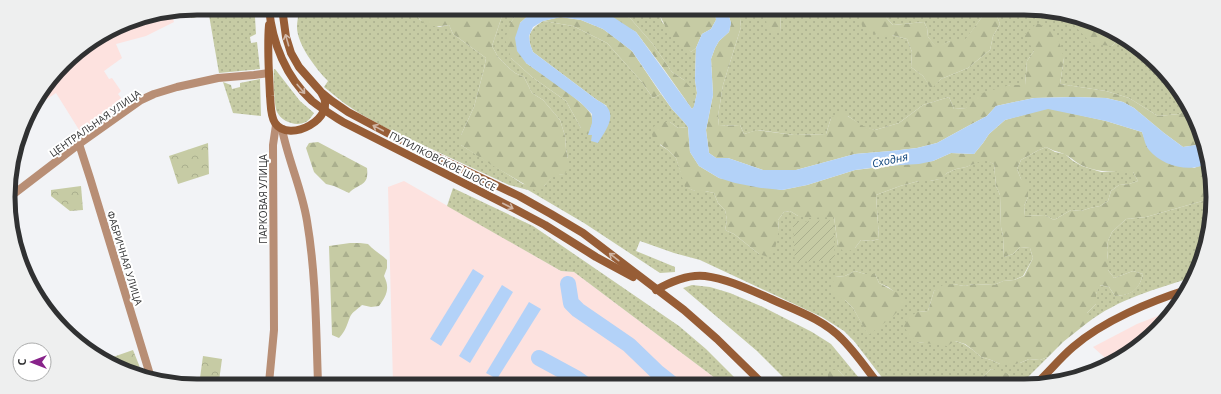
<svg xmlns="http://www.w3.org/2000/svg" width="1221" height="394" font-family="'Open Sans',sans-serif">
	<defs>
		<pattern id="grass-dots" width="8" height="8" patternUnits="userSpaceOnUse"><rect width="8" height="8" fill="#c6cba4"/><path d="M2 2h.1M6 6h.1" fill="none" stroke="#aaaf8e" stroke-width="1.8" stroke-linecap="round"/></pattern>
		<pattern id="forest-firs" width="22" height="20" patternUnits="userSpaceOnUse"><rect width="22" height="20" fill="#c6cba4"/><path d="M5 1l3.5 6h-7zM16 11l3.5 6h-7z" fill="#aaaf8e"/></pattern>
		<pattern id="park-crowns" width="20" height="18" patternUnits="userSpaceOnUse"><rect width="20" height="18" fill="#c6cba4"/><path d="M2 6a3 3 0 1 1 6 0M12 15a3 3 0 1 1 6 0" fill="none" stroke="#aaaf8e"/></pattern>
		<pattern id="garden-furrows" width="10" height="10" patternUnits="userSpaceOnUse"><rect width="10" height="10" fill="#c6cba4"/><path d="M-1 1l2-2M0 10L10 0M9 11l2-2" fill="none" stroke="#aaaf8e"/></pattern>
	</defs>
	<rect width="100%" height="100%" fill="#f2f3f6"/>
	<!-- industrial -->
	<g fill="#fde2df">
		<path d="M171 13 174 22 146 36 116 44 122 58 104 71 109 79 112 78 121 91 118 94 125 103 81 133 56 93 29 111 72 55 125 22Z"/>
		<path d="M404 181 561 271 574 272 723 384 393 383 388 187Z"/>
		<path d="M1173 310 1157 331 1112 364 1093 347 1137 324Z"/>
	</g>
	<!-- grass -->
	<g fill="url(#grass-dots)" fill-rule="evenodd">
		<path d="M197 8H251L255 17 256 34 250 37 251 43 257 42 260 69 219 73 209 15 191 18 192 9Z"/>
		<path d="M298 8 413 9 420 20 439 27 449 25 453 34 486 58 484 69 474 107 461 135V145L523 184 544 186 553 175 564 174 568 158 566 149 565 136 560 120 543 100 532 93 524 77 515 73 509 68 498 57 492 46 503 13 502 9H521L511 22V58L532 77 566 101 581 128 607 106 597 100 533 52C526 36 529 30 543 21L573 26 607 43 641 81 653 98 661 94 672 109 684 122 688 127 678 128 670 122 660 145 668 150 676 158 686 187 695 191H705L714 193 718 203 725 210 727 220 725 230 734 234 759 254 779 230 778 220 784 212 790 211 798 216 834 217 838 246 855 248 861 240 871 241 879 239 876 195 900 186 919 181H930L939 179 947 173 956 169 966 167 984 159 994 164 996 186 1000 195 1001 227 1003 236 1004 257 1013 254 1020 247 1030 248 1033 258 1023 276 1014 280 1003 281 994 285 974 284 964 286 953 284 934 291 928 311 918 312 917 342 927 343 955 341 964 344 973 350 981 357 991 360 1000 364 1020 363 1029 359 1040 360 1048 357 1021 384H1009L1010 375 991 369 983 377 974 383C961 380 953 376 940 384H887L854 341 844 331 822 317 700 260 674 253 640 241 636 251 675 267V272L660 273 584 223 528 190 509 185 384 127 359 113 344 103 324 87 328 81C316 69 297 44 297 27 297 21 299 15 298 8ZM855 271 865 274H875L879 283 888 287 896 293 868 334 853 308 845 300 835 277 845 276Z"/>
		<path d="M611 10H658L662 22 691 52 696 48 695 80 697 93 694 107 692 109 684 80 672 72 652 43 630 18Z"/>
		<path d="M739 10H767L766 18 780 33 781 10 865 11 859 15 877 35H892L907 39 912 52 911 67 923 76 931 88 941 79 968 68 990 50 993 36 1000 24 995 11 1061 12 1067 14 1070 21 1112 46 1121 37 1129 40 1181 92 1188 110 1179 114 1158 116 1129 98 1106 91 1060 84 1064 58 1034 51 1027 61 1025 85H1010L966 108 954 109 949 97 923 105 899 123 875 130 863 127 848 116 831 118 826 134 794 135 758 130 744 134 740 125 719 126 718 116 723 85 741 27Z"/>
		<path d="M878 11H994L982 17 964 42 950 41 937 48 928 37 927 28 924 22 893 25 883 14Z"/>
		<path d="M274 69H275L300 101 314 113C312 116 309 120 306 122 296 127 282 122 277 112 274 105 273 76 274 69Z"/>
		<path d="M260 79 261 116 233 113 223 82 231 85 232 89 240 87V83Z"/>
		<path d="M1046 147 1055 152 1065 154 1073 161 1082 166 1101 172H1133L1138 181 1129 184 1119 185 1111 191 1108 201 1100 206 1090 208 1081 211 1071 210 1054 220 1045 215 1025 216 1024 206 1028 197 1017 169 1021 160 1037 151Z"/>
		<path d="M453 188 533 226 555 241 679 326 706 349 741 384H723L574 272 561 271 447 206Z"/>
		<path d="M1206 200 1209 201V234L1193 277C1156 289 1118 299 1087 323V313L1096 304V294L1099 285 1109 287 1115 296C1131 295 1139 290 1143 274L1133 271 1114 278 1108 270V260L1107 250 1108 241 1112 232 1126 219 1146 217Z"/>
		<path d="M692 285 710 287 730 293 763 307 812 332 831 344 864 384H851L838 370H828V384H790L757 351 683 288Z"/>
	</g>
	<!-- forest -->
	<g fill="url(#forest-firs)" fill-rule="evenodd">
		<path d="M413 9H502L503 13 492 46 498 57 509 68 515 73 524 77 532 93 543 100 560 120 565 136 566 149 570 168 564 174 553 176 544 186 536 191 490 164 461 145V135L474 107 484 69 486 58 453 34 449 25C429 28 423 27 413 9Z"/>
		<path d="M521 9H538L533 11 520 23 526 63C540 73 584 101 591 114 594 120 590 129 588 135L581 128 566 101 532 77 511 58 505 39 511 22Z"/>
		<path d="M594 10H611L630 18 652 43 672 72 684 80 692 89V109L663 68 636 32Z"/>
		<path d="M658 10H715L716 20 711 29 702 34 696 48 691 52C674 40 665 30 658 10Z"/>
		<path d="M727 10H739L741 27 723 85 718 116 719 126 740 125 744 134 757 130 794 135 826 134 831 118 840 111 863 126 875 130 899 123 923 105 949 97 954 109 966 108 972 96 1010 85H1025L1027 61 1034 51 1024 35 1037 23 1056 32 1064 58 1060 84 1106 91 1129 98 1158 116 1179 114 1188 110 1203 144 1183 147 1164 133 1134 108 1123 102 1106 98 1075 97 1034 98 996 106 987 116 968 126 937 143 917 148 891 151 855 154 796 170H763L728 158H716L709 153 706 130 713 95 711 59 715 48 719 41 729 32 731 23Z"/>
		<path d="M767 10H781L780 33 767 32 766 18Z"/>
		<path d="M865 11C883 11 881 12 893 25L924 22 927 28 928 37 937 47 950 41H964L982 17 994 11H995L1000 24 993 36 990 50 968 68 941 79 931 89 923 76 911 67 912 52 907 39 892 35H877L863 29 859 15Z"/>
		<path d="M1067 14 1121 37 1112 46 1092 44 1070 21Z"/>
		<path d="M560 17 581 20 603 29 618 40 632 51 661 94 653 98 641 81 607 43 573 26 543 21Z"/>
		<path d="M1048 108 1106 121 1142 132 1148 148 1194 168 1209 162V201L1206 200 1146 217 1126 219 1112 232 1108 241 1107 250 1108 260V270L1114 278 1133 271 1143 274C1139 290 1132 295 1115 296L1109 287 1100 285 1096 294V304L1087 313V323L1063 342 1048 357 1040 360 1029 359 1020 363 1010 365 1000 364 991 360 981 357 973 350 965 344 955 341 947 346 917 342 909 335 904 326 908 317 918 312 928 311 934 291 943 285 953 284 964 286 974 284 994 285 1003 281 1014 280 1024 276 1033 258 1030 248 1020 247 1013 254 1004 257 1003 236 1001 227 1000 195 996 186 994 164 984 160 966 167 956 169 947 173 940 179 930 181H919L900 186 876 195 879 239 871 241 861 240 855 248 845 253 838 246 834 217 808 218 798 216 790 211 784 212 778 220 779 230 775 249 768 257 759 254 734 234 725 230 727 220 725 210 718 203 714 193 705 191H695L685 187 676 158 668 150 653 139 651 129 660 122H670L678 128 688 127 690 152 699 166 719 178 782 190 807 185 855 170 933 161 951 153 974 154 983 143 989 134 1005 120ZM1046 147C1053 151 1057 151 1064 154 1071 157 1076 163 1083 166 1100 173 1115 172 1133 172L1138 181 1129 184 1119 185 1111 191 1108 201 1100 206 1090 208 1081 211 1071 210 1054 220 1045 215 1025 216 1024 206 1028 197V186L1021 179 1017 169 1021 160 1037 151Z"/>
		<path d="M318 142 367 168C369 187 360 182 349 193L334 186 326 184 314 172 306 148 309 143Z"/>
		<path d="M350 243H360L368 244C374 251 381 254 387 260V268L384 276C390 288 387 295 379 306L371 307 362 305C358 309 352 312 350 317 346 327 346 330 339 338L332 335 329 246Z"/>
		<path d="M855 271 865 274H875L879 283 905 297 903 306 892 317 870 334 868 335 853 308 845 300 835 297 831 287 835 277 845 276Z"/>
		<path d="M991 369 1002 371 1010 375 1009 384H940C953 376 961 380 974 383L983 377Z"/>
		<path d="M828 370H838L851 384H828Z"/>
	</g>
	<!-- park -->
	<g fill="url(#park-crowns)">
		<path d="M208 143 209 174 178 184 169 156Z"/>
		<path d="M81 186 83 210 70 211 51 196V190Z"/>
		<path d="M133 350 143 375 116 364 113 357Z"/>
		<path d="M203 356 222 359 219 381 200 378Z"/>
	</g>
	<!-- garden -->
	<path fill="url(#garden-furrows)" d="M833 220 835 260 795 262 793 222Z"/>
	<!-- water -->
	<g fill="#b3d2f8">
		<path d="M538 9 594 10 610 15 636 32 692 109 694 106 697 93 695 80 696 48 702 34 711 29 716 20 715 10H727L731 23 729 32 719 41 715 48 711 59 713 95 706 130 709 153 716 158H728L763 170H796L855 154 891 151 917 148 937 143 968 126 987 116 996 106 1034 98 1075 97 1106 98 1123 102 1134 108 1164 133 1183 147 1203 144 1209 162C1192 174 1162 166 1149 150 1145 145 1144 138 1142 132L1106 121 1048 109 1005 120 989 134 983 143 974 154 951 153 933 161 919 164 885 166 855 170 807 185 782 190 761 188 735 183 719 178 699 166 690 152 688 127 684 122 672 109 632 51 603 29 581 20 561 17 543 21 533 27 529 36 530 44 533 52 597 100C600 102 603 103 605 105 618 116 604 133 598 143L591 141 592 135H588L592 123V114L580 102 526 63 517 51 515 38 520 23 533 11Z"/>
		<path d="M473 269 484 276 441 346 430 339Z"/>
		<path d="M502 285 513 292 470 363 459 356Z"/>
		<path d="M529 302 541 309 497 379 486 373Z"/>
	</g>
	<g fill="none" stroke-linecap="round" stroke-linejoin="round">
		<!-- river -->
		<g stroke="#b3d2f8" stroke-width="16">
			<path d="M568 284 571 303 578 310 629 345 657 372 671 383"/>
			<path d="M539 358 576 378 583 383"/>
		</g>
		<!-- street -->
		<g stroke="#b88e75" stroke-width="8">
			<path d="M282 129C288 160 302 189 307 221 316 274 316 329 318 383"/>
			<path d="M79 144 90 178 151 378"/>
			<path d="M11 196 79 144 141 100 154 94 177 87 218 78 254 75 269 73"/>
			<path d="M269 383 274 330 273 145 276 125"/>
		</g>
		<!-- secondary -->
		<g stroke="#975d36" stroke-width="8">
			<path d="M269 8C272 43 286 77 312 101 322 109 332 115 343 122L513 208 545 225 596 257 633 277"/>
			<path d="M282 8 286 37 291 53 299 67 321 92 332 101 348 112 393 136 519 196 551 214 583 233 684 310 717 339 763 384"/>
			<path d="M269 25C267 48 269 72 270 96 271 104 270 115 275 123 289 144 338 118 322 94"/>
			<path d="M656 290C670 282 688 274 705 276 728 279 750 290 771 299 795 310 823 319 842 339 855 352 867 369 878 384"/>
			<path d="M1036 384C1049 372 1060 358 1073 347 1103 321 1151 301 1189 289"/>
		</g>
	</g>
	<!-- one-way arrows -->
	<defs><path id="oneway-shaft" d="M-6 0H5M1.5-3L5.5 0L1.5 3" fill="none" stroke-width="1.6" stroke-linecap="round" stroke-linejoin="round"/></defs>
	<g stroke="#d0b6a5">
		<use href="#oneway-shaft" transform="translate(287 40) rotate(-106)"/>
		<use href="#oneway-shaft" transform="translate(301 89) rotate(50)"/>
		<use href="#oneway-shaft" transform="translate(378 128) rotate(-152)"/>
		<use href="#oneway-shaft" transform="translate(508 206) rotate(27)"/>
		<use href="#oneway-shaft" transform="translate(614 257) rotate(-142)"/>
	</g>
	<g text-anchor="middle" stroke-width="4" stroke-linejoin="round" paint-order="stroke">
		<!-- street labels -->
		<g font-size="10" fill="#303132" stroke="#fff">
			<text transform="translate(95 123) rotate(-35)" y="4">ЦЕНТРАЛЬНАЯ УЛИЦА</text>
			<text transform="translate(443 161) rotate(27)" y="4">ПУТИЛКОВСКОЕ ШОССЕ</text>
			<text transform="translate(263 199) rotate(-90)" y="4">ПАРКОВАЯ УЛИЦА</text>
			<text transform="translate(125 258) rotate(73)" y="4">ФАБРИЧНАЯ УЛИЦА</text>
		</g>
		<!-- water labels -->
		<g font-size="11" font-style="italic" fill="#0d447b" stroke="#fff">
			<text transform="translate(890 160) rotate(-12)" y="4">Сходня</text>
		</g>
	</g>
	<!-- crop -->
	<path d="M0 0H1221V394H0ZM197 15H1024A182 182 0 0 1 1206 197V197A182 182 0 0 1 1024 379H197A182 182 0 0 1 15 197V197A182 182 0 0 1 197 15Z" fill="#eeefef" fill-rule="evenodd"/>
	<path fill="none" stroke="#303132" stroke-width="5" d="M197 15H1024A182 182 0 0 1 1206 197V197A182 182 0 0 1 1024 379H197A182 182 0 0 1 15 197V197A182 182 0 0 1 197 15Z"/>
	<!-- north arrow -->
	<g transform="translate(32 362) rotate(270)"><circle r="19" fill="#ffffff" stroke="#acadad"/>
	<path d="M0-3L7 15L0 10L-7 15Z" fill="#88238a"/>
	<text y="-6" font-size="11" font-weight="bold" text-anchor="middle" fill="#303132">С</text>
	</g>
</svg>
